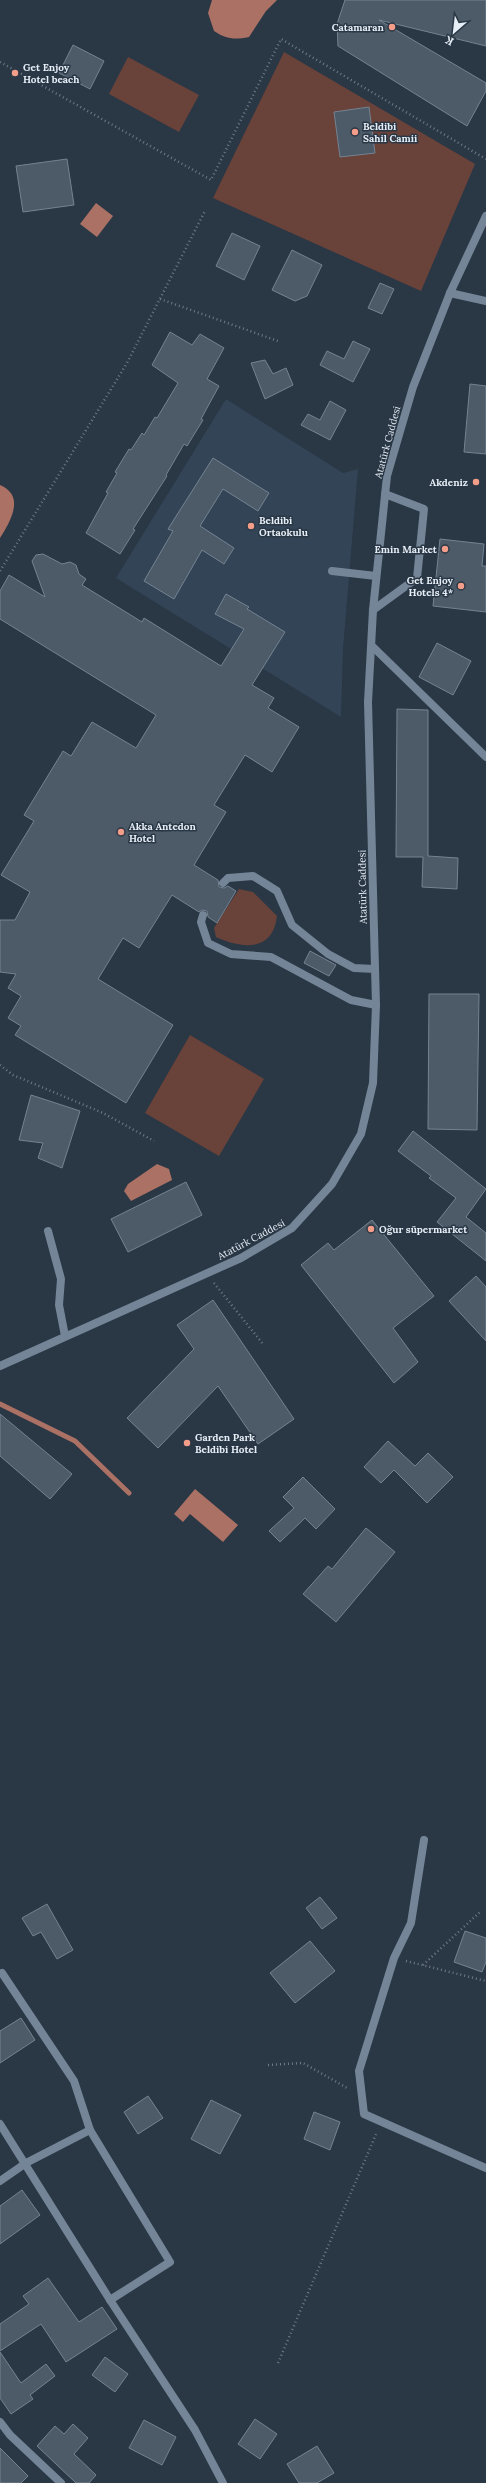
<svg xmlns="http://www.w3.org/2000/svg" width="486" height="2483" font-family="Lora,serif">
	<rect width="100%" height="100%" fill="#2a3745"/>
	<!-- built -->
	<path fill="#324456" d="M226 399 343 473 358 469 343 649 341 717 116 578Z"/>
	<!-- green -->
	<g fill="#69423a">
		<path d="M284 52 475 164 421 291 213 198Z"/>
		<path d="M128 57 199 95 179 132 109 94Z"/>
		<path d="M239 889 253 892 277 916C273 952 242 949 216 937L214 928Z"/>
		<path d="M190 1035 264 1079 219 1156 145 1113Z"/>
	</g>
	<!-- water -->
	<g fill="#aa7164">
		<path d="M212 0H277L266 11 249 37C234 40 226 39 214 31L208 13Z"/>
		<path d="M96 203 113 216 97 237 80 224Z"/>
		<path d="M0 485C26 496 10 522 0 538Z"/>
		<path d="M157 1164 169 1169 172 1180 131 1201 124 1191 128 1184Z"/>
		<path d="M195 1489 238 1525 223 1542 190 1514 183 1522 174 1514Z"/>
	</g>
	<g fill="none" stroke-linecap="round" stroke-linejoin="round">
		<!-- stream -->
		<path stroke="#aa7164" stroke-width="5" d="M0 1404 75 1441 129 1493"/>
	</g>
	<!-- building -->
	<g fill="#4d5b69" stroke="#748392">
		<path d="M345 0H486V46L379 20 486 83V91L467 126 338 46 337 24Z"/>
		<path d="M73 45 104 61 90 89 59 73Z"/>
		<path d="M369 107 375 153 340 157 334 112Z"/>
		<path d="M67 159 74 205 23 212 16 166Z"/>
		<path d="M232 233 260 246 244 280 216 266Z"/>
		<path d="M292 250 322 265 307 296 295 301 272 290Z"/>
		<path d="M380 283 394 289 382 314 368 308Z"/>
		<path d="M170 332 192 345 200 334 224 348 207 379 219 386 201 419 203 420 187 446 184 444 166 475 167 476 133 529 135 530 120 554 86 533 108 493 106 492 117 473 115 472 129 449 131 450 142 433 144 435 155 417 157 418 178 383 152 365Z"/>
		<path d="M353 341 370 349 353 382 320 365 327 351 344 359Z"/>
		<path d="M265 360 273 374 286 368 293 385 265 399 251 363Z"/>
		<path d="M470 384 486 386V454L464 452Z"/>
		<path d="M330 401 346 410 330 440 301 425 308 414 320 420Z"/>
		<path d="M213 458 269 493 258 511 223 489 200 526 234 548 224 564 202 550 174 599 144 581 173 531 168 529Z"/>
		<path d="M440 539 484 544 482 566H486V612L433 606Z"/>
		<path d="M43 554 62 564 70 562 76 565 79 574 86 579 82 585 142 622 144 618 221 666 244 629 215 614 226 594 249 607 247 609 285 632 252 685 274 698 268 708 299 727 272 772 245 755 214 805 226 812 194 865 218 880 219 887 224 888 228 886 236 891 217 923 208 917 207 911 202 910 199 912 172 895 139 948 123 938 98 979 173 1025 126 1103 15 1035 21 1026 8 1018 21 996 8 988 16 974 0 972V920H15L30 892 1 875 34 821 24 815 63 751 71 756 92 722 136 748 156 715 0 619V591L9 575 45 597 32 561 36 555Z"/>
		<path d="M437 643 471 661 453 695 419 677Z"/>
		<path d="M397 709 428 710V856L458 858 457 889 422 887 423 857H396Z"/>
		<path d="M310 951 336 965 329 976 304 963Z"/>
		<path d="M429 994H479L477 1130 428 1129Z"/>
		<path d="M31 1095 80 1111 62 1168 38 1158 43 1143 19 1140Z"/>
		<path d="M413 1131 486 1189 466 1217 486 1233V1261L437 1222 456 1198 429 1178 431 1176 398 1151Z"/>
		<path d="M186 1182 202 1215 128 1252 111 1219Z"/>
		<path d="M372 1220 434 1296 393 1328 418 1362 394 1383 301 1265 328 1243 334 1250Z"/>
		<path d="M476 1276 486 1287V1341L449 1301Z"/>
		<path d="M213 1300 294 1419 258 1444 218 1386 158 1448 127 1418 194 1349 177 1325Z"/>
		<path d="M0 1414 72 1474 50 1499 0 1456Z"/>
		<path d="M388 1441 415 1466 428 1453 453 1477 427 1503 394 1470 381 1483 364 1467Z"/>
		<path d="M303 1477 335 1509 316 1529 305 1518 280 1542 269 1531 294 1508 283 1497Z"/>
		<path d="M366 1528 395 1552 336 1622 303 1594 328 1566 332 1569Z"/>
		<path d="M320 1897 337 1918 322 1929 306 1908Z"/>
		<path d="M47 1904 73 1950 57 1959 41 1932 33 1936 22 1918Z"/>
		<path d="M465 1931 486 1938V1962L482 1972 454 1962Z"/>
		<path d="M310 1941 335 1971 295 2003 270 1973Z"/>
		<path d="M21 2018 35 2040 0 2063V2031Z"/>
		<path d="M148 2096 163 2118 138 2134 124 2112Z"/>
		<path d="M211 2100 241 2115 220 2154 191 2139Z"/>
		<path d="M314 2112 340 2122 330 2150 304 2139Z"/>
		<path d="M22 2190 40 2215 0 2244V2206Z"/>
		<path d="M48 2278 79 2322 102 2307 117 2329 66 2362 41 2324 0 2351V2324L29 2304 23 2296Z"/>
		<path d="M0 2352 21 2383 46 2364 55 2376 30 2395 33 2399 11 2414 0 2398Z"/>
		<path d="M105 2357 128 2374 115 2392 92 2375Z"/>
		<path d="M255 2419 277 2434 260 2459 238 2444Z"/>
		<path d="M144 2420 176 2437 162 2465 129 2448Z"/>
		<path d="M73 2424 88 2438 74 2454 96 2475 89 2483H76L37 2446 55 2426 64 2434Z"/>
		<path d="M317 2446 334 2473 317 2483H299L287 2464Z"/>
		<path d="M0 2448 28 2476 21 2483H0Z"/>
	</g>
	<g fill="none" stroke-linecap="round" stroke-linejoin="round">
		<!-- path -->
		<g stroke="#6e7a86" stroke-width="2.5" stroke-dasharray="1 3" stroke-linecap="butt">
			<path d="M0 62 211 180 281 39 486 159"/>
			<path d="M160 299 278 341"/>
			<path d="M0 571 127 363 205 211"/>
			<path d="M0 1065 13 1075 103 1113 154 1141"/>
			<path d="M214 1283 263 1344"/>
			<path d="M406 1961 486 1981"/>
			<path d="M423 1965 480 1912"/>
			<path d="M268 2065 303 2063 349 2089"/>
			<path d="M278 2363 377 2132"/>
		</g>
		<!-- service -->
		<g stroke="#748597" stroke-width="8">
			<path d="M332 571 376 576"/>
			<path d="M373 610 417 578 424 509 385 494"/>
			<path d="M223 883 228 878 253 876 277 891 292 925 328 954 354 968 375 969"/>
			<path d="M203 915 201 922 208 943 231 954 271 957 351 1000 376 1005"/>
			<path d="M48 1231 61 1279 59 1305 65 1336"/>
			<path d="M0 2181 26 2163 90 2130"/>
		</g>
		<!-- minor -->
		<g stroke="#748597" stroke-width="8">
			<path d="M450 293 486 301"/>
			<path d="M372 646 486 757"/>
			<path d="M424 1840 411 1923 394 1958 359 2071 364 2114 486 2168"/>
			<path d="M2 1973 74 2081 90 2130 170 2262 110 2300"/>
			<path d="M0 2124 110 2300 195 2430 223 2483"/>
			<path d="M0 2422 10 2435 61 2483"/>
		</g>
		<!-- tertiary -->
		<path stroke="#748597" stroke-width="8" d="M0 1366 241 1258 292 1228 332 1184 361 1134 373 1083 376 1005 368 702 373 610 387 476 413 387 450 293 486 216"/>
	</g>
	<!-- markers -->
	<g fill="#f49e8a" stroke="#2a3745" stroke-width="1.5">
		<circle cx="392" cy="27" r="4"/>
		<circle cx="15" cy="73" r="4"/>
		<circle cx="355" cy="132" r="4"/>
		<circle cx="476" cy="482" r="4"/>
		<circle cx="251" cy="526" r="4"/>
		<circle cx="445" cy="549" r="4"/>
		<circle cx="461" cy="586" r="4"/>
		<circle cx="121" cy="832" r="4"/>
		<circle cx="371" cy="1229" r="4"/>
		<circle cx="187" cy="1443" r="4"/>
	</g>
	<g text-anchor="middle" stroke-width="3" stroke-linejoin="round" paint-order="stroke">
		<!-- poi labels -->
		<g font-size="10" font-weight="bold" fill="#e6eef7" stroke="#2a3745" text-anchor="start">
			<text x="384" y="31" text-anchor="end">Catamaran</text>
			<text x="23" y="71">Get Enjoy<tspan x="23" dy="12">Hotel beach</tspan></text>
			<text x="363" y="130">Beldibi<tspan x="363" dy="12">Sahil Camii</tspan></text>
			<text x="468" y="486" text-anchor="end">Akdeniz</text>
			<text x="259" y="524">Beldibi<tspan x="259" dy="12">Ortaokulu</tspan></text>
			<text x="437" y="553" text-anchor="end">Emin Market</text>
			<text x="453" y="584" text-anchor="end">Get Enjoy<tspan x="453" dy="12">Hotels 4*</tspan></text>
			<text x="129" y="830">Akka Antedon<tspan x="129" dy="12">Hotel</tspan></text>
			<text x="379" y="1233">Oğur süpermarket</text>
			<text x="195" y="1441">Garden Park<tspan x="195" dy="12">Beldibi Hotel</tspan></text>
		</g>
		<!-- street labels -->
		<g font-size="10" fill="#e6eef7" stroke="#2a3745">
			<text transform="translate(387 442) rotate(-75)" y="4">Atatürk Caddesi</text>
			<text transform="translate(362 887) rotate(-91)" y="4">Atatürk Caddesi</text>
			<text transform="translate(251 1239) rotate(-28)" y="4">Atatürk Caddesi</text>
		</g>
	</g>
	<!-- north arrow -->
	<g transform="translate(454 32) rotate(208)" stroke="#2a3745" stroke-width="3" paint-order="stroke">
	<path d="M0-3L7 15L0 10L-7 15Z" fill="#e6eef7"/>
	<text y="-6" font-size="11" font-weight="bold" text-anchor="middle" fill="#e6eef7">K</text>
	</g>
</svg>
